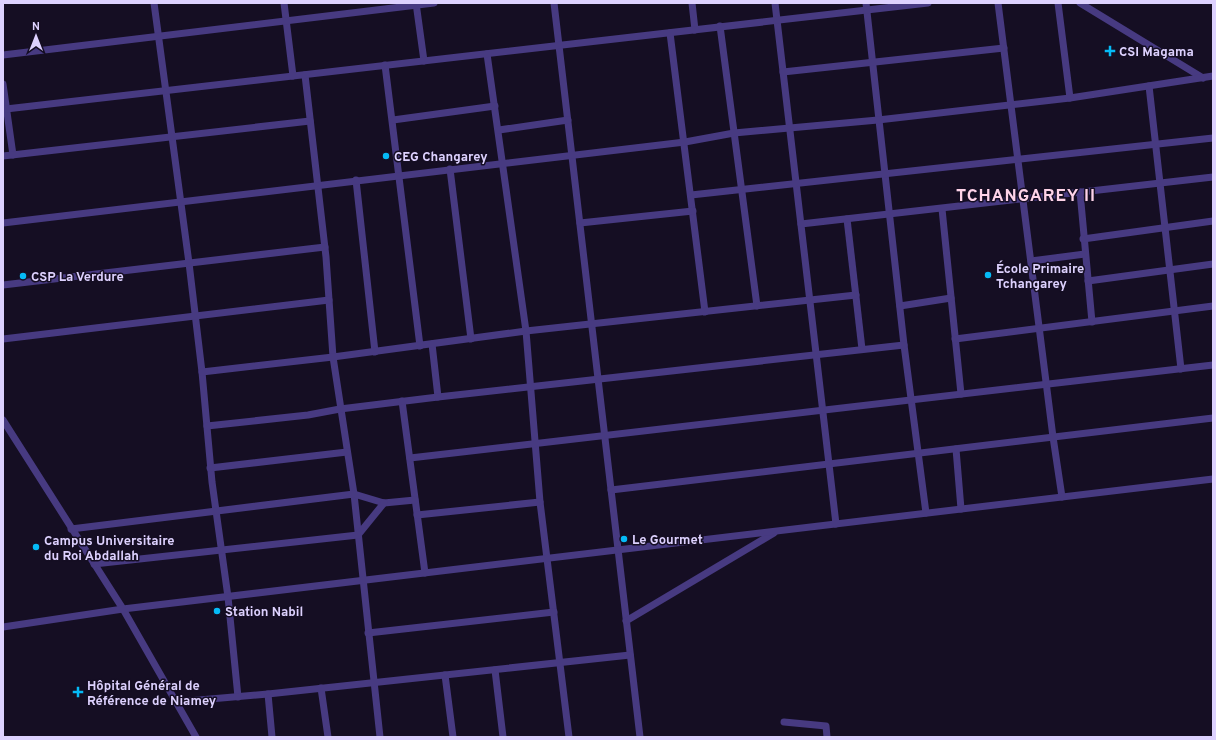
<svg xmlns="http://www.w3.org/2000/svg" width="1216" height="740" font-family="Overpass,sans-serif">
	<rect width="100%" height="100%" fill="#150e23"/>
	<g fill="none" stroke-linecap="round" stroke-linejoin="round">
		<!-- minor -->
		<g stroke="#473a81" stroke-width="7">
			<path d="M154 3 189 263 202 372 212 482 228 597 238 697"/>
			<path d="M284 3 293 76"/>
			<path d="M416 3 424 61"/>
			<path d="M554 3 640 737"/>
			<path d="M692 3 695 30"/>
			<path d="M775 3 836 524"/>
			<path d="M866 3 904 345 926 513"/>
			<path d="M998 3 1053 437 1062 497"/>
			<path d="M1058 3 1070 98"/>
			<path d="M1080 3 1203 78"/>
			<path d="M720 26 757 306"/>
			<path d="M670 33 705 312"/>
			<path d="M487 54 526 331 540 502 569 737"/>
			<path d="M3 55 434 3"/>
			<path d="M385 65 420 346"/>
			<path d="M783 72 1004 48"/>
			<path d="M305 75 326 257 333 357 354 494 380 737"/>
			<path d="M3 84 13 155"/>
			<path d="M1149 86 1181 369"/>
			<path d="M6 109 928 3"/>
			<path d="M393 120 495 106"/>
			<path d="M499 130 568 120"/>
			<path d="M3 156 310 121"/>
			<path d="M450 169 471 339"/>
			<path d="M356 180 375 352"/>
			<path d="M1080 192 1092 322"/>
			<path d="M691 195 1213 138"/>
			<path d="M942 209 961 394"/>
			<path d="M847 219 862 349"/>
			<path d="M3 223 685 142 734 133 878 120 1070 98 1213 76"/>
			<path d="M580 223 693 211"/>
			<path d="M801 224 1213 177"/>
			<path d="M1083 239 1213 221"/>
			<path d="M1031 261 1085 254"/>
			<path d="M1088 281 1213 264"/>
			<path d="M3 285 325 247"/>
			<path d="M900 306 951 298"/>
			<path d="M3 339 329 300"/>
			<path d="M955 339 1213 306"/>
			<path d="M432 344 438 397"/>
			<path d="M202 372 333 357 526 331 856 295"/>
			<path d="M402 401 425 573"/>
			<path d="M3 420 123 609 196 737"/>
			<path d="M207 426 308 415 340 409 438 397 904 345"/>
			<path d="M956 449 961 509"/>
			<path d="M410 458 1213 365"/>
			<path d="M210 468 347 452"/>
			<path d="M611 490 1213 418"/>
			<path d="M417 515 540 502"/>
			<path d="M71 529 354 494 384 503 415 500"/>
			<path d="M94 564 358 535 384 503"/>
			<path d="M626 621 774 533"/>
			<path d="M3 627 123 609 1213 479"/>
			<path d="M368 633 554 612"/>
			<path d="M495 670 503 737"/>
			<path d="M445 675 453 737"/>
			<path d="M321 688 328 737"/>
			<path d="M268 694 272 737"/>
			<path d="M176 702 268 694 630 655"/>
			<path d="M784 722 826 726 827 737"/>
		</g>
	</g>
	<!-- markers -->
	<g fill="#05baf6" stroke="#150e23" stroke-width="1.5">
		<path d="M1108 45h4v4h4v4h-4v4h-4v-4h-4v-4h4z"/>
		<circle cx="386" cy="156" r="4"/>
		<circle cx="988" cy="275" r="4"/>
		<circle cx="23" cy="276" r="4"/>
		<circle cx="624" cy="539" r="4"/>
		<circle cx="36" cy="547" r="4"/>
		<circle cx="217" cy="611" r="4"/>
		<path d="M76 686h4v4h4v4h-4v4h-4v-4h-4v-4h4z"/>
	</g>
	<g text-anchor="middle" stroke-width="3" stroke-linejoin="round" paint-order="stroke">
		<!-- poi labels -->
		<g font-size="13" font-weight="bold" fill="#ddd1fe" stroke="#150e23" text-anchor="start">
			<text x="1119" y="56">CSI Magama</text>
			<text x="394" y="161">CEG Changarey</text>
			<text x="996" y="273">École Primaire<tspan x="996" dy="15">Tchangarey</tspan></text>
			<text x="31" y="281">CSP La Verdure</text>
			<text x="632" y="544">Le Gourmet</text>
			<text x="44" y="545">Campus Universitaire<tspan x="44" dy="15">du Roi Abdallah</tspan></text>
			<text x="225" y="616">Station Nabil</text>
			<text x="87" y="690">Hôpital Général de<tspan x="87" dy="15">Référence de Niamey</tspan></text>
		</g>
		<!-- district labels -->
		<g font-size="17" font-weight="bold" letter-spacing="1" fill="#fed3e8" stroke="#150e23">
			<text x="1026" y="201">TCHANGAREY II</text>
		</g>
	</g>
	<!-- border -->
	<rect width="1216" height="740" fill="none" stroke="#ddd1fe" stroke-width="8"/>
	<!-- north arrow -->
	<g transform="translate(36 36)" stroke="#150e23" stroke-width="3" paint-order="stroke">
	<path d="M0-3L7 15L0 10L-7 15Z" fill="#ddd1fe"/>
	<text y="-6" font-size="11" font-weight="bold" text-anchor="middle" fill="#ddd1fe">N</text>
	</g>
</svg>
